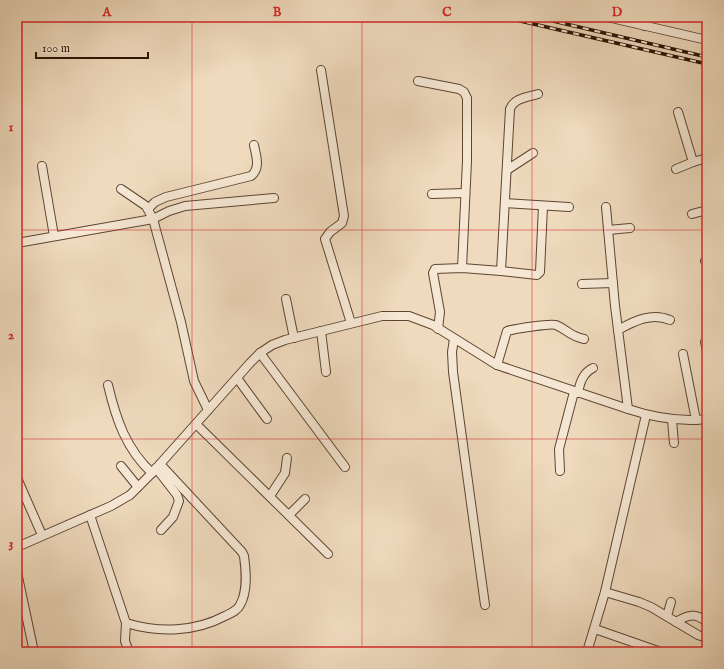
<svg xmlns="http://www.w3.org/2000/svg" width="724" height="669" font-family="'IM FELL English',serif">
	<rect width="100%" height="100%" fill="#efdabd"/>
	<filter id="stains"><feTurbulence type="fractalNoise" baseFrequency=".005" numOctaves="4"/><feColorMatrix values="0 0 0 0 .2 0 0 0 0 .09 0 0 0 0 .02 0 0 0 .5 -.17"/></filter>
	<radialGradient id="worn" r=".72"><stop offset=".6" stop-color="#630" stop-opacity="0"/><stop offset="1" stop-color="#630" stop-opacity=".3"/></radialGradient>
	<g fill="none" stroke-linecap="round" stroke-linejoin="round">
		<!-- minor casing -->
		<g stroke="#5d4532" stroke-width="10">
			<g id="minor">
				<path d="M607 17 707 40"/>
				<path d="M645 26 647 17"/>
				<path d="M321 70 344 216 342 223 330 232 325 239 351 323"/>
				<path d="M418 81 459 89 464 92 467 98V161L462 268"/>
				<path d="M678 112 693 162 707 158"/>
				<path d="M42 166 54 236"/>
				<path d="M676 169 693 162"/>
				<path d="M507 170 533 153"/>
				<path d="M121 189 146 206 153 219 181 322 194 381 208 410"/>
				<path d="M432 194 465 193"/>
				<path d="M505 203 569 207"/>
				<path d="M606 207 615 306 628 409"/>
				<path d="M148 209 155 202 166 197 251 176C261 168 256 156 254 145"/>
				<path d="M692 214 707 210"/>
				<path d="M608 230 630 228"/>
				<path d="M17 243 153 219 169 211 185 206 274 198"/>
				<path d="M705 261H707"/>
				<path d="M501 271 537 275 540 272 543 206"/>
				<path d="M582 284 613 283"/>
				<path d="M286 299 294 338"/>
				<path d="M438 329 440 312 433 273 435 269 462 268 501 271 510 109C514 98 528 97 538 94"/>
				<path d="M618 330C634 321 652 312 670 320"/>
				<path d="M321 331 326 372"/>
				<path d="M454 339 452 352 453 372 485 605"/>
				<path d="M705 342 707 350"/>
				<path d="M260 353 345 467"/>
				<path d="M683 354 696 420"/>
				<path d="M497 365 507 331C514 329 551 323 556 325 568 330 569 336 584 339"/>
				<path d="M237 378 267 419"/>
				<path d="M108 385C116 419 126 449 152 473"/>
				<path d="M578 393C580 382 583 373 593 368"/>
				<path d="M672 420 674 443"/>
				<path d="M196 424 328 554"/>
				<path d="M121 466 138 487"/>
				<path d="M156 468 177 495 179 501 173 517 161 530"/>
				<path d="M560 471 559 449 574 392"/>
				<path d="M17 478 42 535"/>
				<path d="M270 496 285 473 287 458"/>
				<path d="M90 515 126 623C159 633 195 632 225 616 231 613 237 611 240 605 248 591 246 571 244 556L242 552 160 464"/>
				<path d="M289 515 305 499"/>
				<path d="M17 547 111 506 130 495 152 473 250 363 260 353 272 345 285 340 382 316H409L433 325 497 365 628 409C655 418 679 422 707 419"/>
				<path d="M17 572 34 652"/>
				<path d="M605 592 639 602 651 607 698 635 707 638"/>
				<path d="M667 616 671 602"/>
				<path d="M676 622C689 614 695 613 707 622"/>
				<path d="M126 623 125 641 129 652"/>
				<path d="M595 629 661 652"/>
				<path d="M587 652 605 592 646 415"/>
			</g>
		</g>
		<!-- minor -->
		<use href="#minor" stroke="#f5e7d4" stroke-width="8"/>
		<!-- rail casing -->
		<g stroke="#2c1303" stroke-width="3.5">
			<g id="rail">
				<path d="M503 17 707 64"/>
				<path d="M536 17 707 57"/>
			</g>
		</g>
		<!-- rail -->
		<use href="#rail" stroke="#f5e7d4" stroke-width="2" stroke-dasharray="6" stroke-linecap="butt"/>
	</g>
	<!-- grid -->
	<path fill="none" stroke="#d62828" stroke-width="1" stroke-opacity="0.55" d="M192 17V652M362 17V652M532 17V652M17 230H707M17 439H707"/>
	<!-- margin -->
	<rect width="724" height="669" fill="none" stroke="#efdabd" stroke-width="44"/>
	<!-- scale -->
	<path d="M36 52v6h112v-6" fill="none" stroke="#2c1303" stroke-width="2"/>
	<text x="42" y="52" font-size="12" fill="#2c1303" stroke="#f5e7d4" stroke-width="3" paint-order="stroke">100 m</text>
	<rect x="22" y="22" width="680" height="625" fill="none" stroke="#d62828" stroke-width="1.5"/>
	<g font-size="13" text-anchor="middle" font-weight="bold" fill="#d62828">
		<text x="107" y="16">A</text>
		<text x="277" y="16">B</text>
		<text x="447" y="16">C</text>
		<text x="617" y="16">D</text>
		<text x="11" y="131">1</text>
		<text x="11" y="339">2</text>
		<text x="11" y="547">3</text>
	</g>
	<rect width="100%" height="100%" filter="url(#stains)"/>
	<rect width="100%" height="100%" fill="url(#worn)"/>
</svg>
